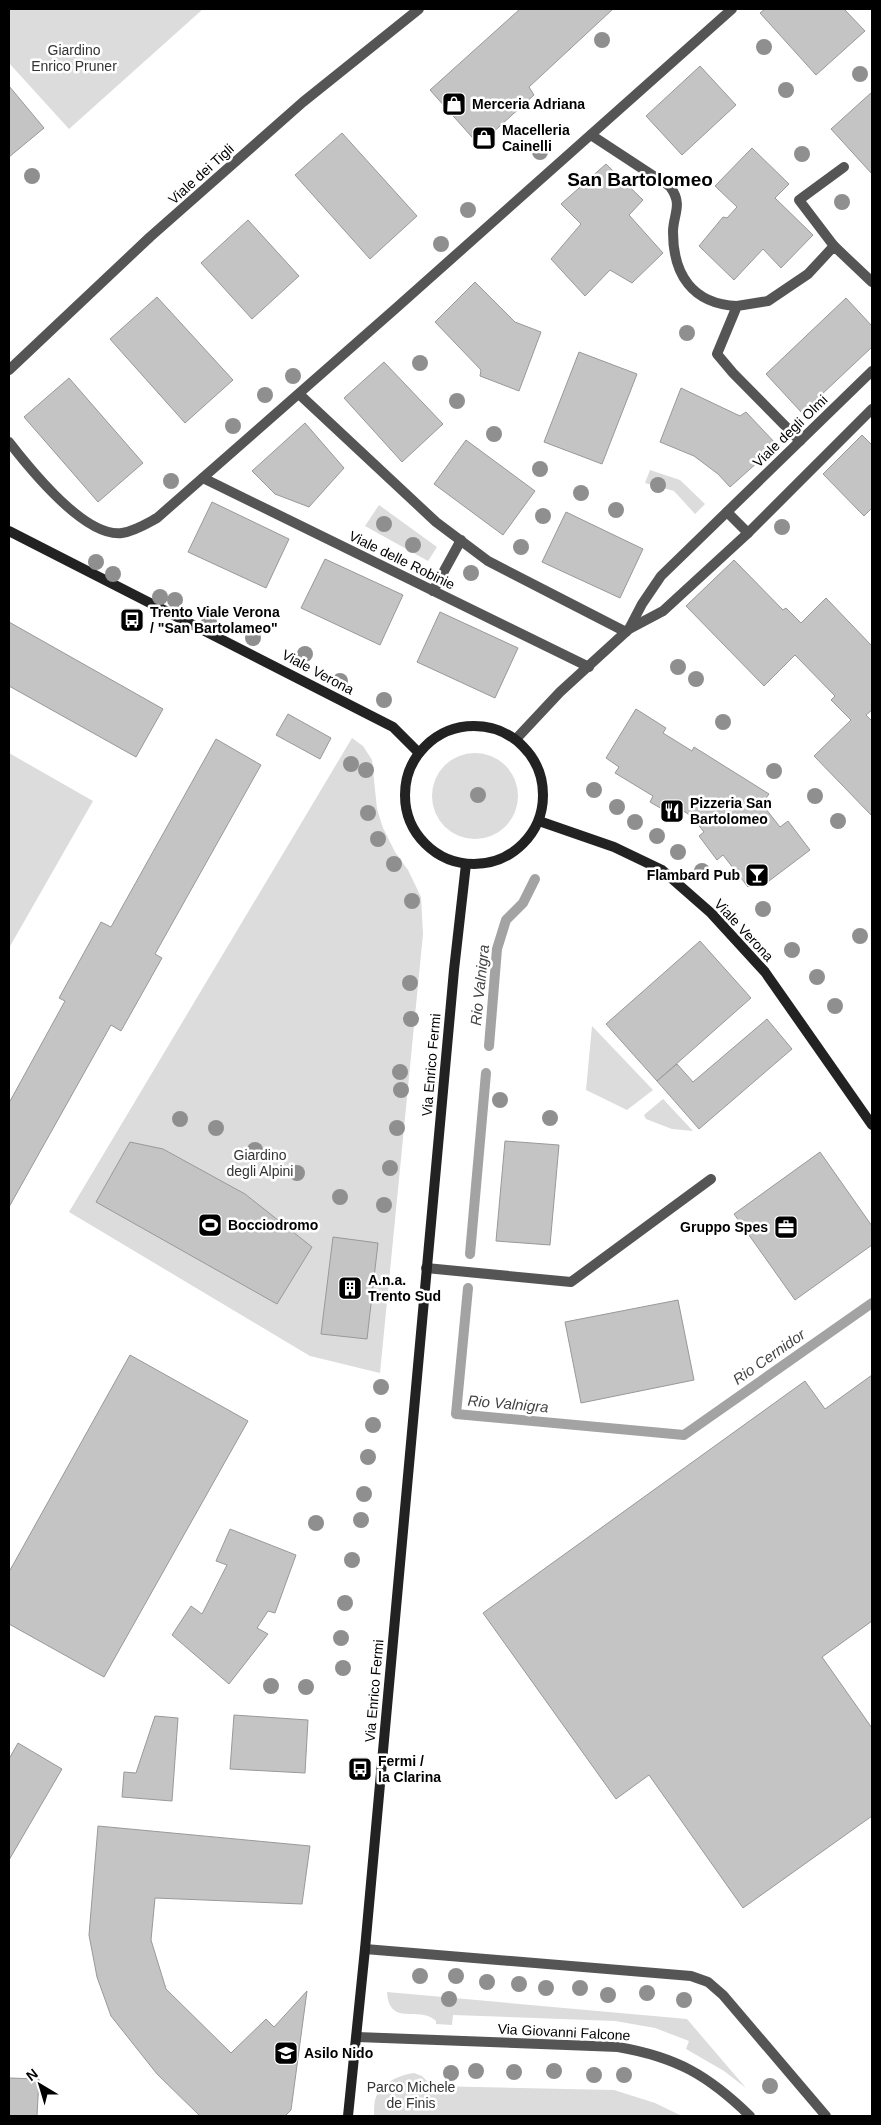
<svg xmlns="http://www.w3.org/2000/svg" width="881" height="2125" font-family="Arial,sans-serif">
	<rect width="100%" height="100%" fill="#fff"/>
	<!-- green -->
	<g fill="#dcdcdc">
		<path d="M9 9H203L69 129 9 63Z"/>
		<path d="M650 470 680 480 705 504 695 514 674 491 645 483Z"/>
		<path d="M379 505 437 547 428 561 365 526Z"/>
		<path d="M352 738 363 746 372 760 377 809 383 828 395 852 408 870 421 897 423 934 380 1373 310 1356 69 1212Z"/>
		<circle cx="475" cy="796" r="43"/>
		<path d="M9 753 93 801 9 948Z"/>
		<path d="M592 1026 653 1090 627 1110 586 1090Z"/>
		<path d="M663 1099 693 1131 672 1129 646 1119 644 1115Z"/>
		<path d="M387 1992 687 2019 746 2088 724 2071 686 2049 689 2041 655 2028 615 2021 453 2015 452 2025 436 2024V2021C421 2005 389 2028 387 1992Z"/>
		<path d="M414 2073 422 2076 432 2086 614 2090 655 2103 682 2116H374C374 2111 374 2105 375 2100 380 2083 399 2075 414 2073Z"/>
	</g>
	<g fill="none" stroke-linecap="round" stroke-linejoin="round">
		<!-- stream -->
		<g stroke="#a3a3a3" stroke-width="10">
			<path d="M489 1046 497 949 506 920 523 903 535 879"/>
			<path d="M470 1254 486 1073"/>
			<path d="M468 1288 456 1414 684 1435 872 1303"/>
		</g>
	</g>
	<!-- building -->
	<g fill="#c4c4c4" stroke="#999">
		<path d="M520 9H613L529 87 534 95 479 145 430 90Z"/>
		<path d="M765 9H844L865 31 816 75 760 13Z"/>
		<path d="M700 66 736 105 682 155 646 116Z"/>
		<path d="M9 86 44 128 9 157Z"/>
		<path d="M872 92V174L831 129Z"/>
		<path d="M342 133 417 216 370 259 295 175Z"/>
		<path d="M752 148 789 184 775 198 813 235 781 268 763 249 734 280 699 246 723 217 727 218 737 207 715 186Z"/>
		<path d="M606 164 643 200 629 215 663 253 632 283 610 270 585 296 551 259 581 224 561 204Z"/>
		<path d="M248 220 299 276 252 319 201 263Z"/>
		<path d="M475 282 515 322 541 332 519 391 480 376 481 370 435 322Z"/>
		<path d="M157 297 233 380 185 423 110 339Z"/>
		<path d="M846 298 872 326V347L802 413 766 374Z"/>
		<path d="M579 352 637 374 602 464 544 442Z"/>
		<path d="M384 362 443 424 402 462 344 398Z"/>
		<path d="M69 378 143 463 98 502 24 417Z"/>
		<path d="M681 388 740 416 746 412 777 445 730 487 718 474 694 456 660 442Z"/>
		<path d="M305 423 344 468 309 507 275 494 252 471Z"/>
		<path d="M862 435 872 445V508L864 516 823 474Z"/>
		<path d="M466 440 535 491 503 535 434 484Z"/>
		<path d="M212 502 289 539 266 588 188 552Z"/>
		<path d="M566 512 643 549 620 598 542 562Z"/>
		<path d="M325 559 403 595 380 645 301 608Z"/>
		<path d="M734 560 783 610 786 608 801 623 826 598 872 646V710L866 715 872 721V816L814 756 851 720 831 700 835 696 795 655 764 686 686 606Z"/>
		<path d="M440 612 518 648 495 698 417 662Z"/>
		<path d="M9 622 163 709 136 757 9 686Z"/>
		<path d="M636 709 666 728 663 733 692 751 694 747 769 794 762 804 780 827 788 821 810 850 761 887 756 881 748 887 723 855 717 860 699 836 704 832 691 816 679 808 674 816 650 802 653 796 615 773 619 767 606 758Z"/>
		<path d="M288 714 331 738 320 759 276 735Z"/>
		<path d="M216 739 261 765 155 954 162 958 121 1031 111 1025 9 1207V1103L65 1001 59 998 101 922 111 927Z"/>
		<path d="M700 941 751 998 657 1081 606 1024Z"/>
		<path d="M767 1019 792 1049 699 1129 657 1081 677 1064 693 1082Z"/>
		<path d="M505 1141 559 1145 550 1245 496 1241Z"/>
		<path d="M130 1142 163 1149 245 1194 312 1247 277 1304 96 1202Z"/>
		<path d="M820 1152 872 1226V1245L795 1300 734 1214Z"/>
		<path d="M333 1237 378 1243 367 1339 321 1334Z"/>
		<path d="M678 1300 694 1380 581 1403 565 1322Z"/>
		<path d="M130 1355 248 1421 104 1677 9 1624V1572Z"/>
		<path d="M872 1375V1621L822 1657 872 1728V1816L743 1908 649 1775 616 1799 483 1613 805 1381 825 1409Z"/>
		<path d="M230 1529 296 1555 275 1613 268 1611 257 1628 268 1634 229 1684 172 1635 191 1606 202 1614 227 1565 216 1561Z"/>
		<path d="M234 1715 308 1720 305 1773 230 1769Z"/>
		<path d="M155 1716 178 1718 172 1801 122 1797 124 1772 136 1773Z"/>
		<path d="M18 1743 62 1769 9 1860V1759Z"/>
		<path d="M98 1826 310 1846 302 1904 155 1898 151 1940 166 1989 231 2053 266 2019 274 2027 307 1991 291 2110 285 2116H200L157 2074 111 2016 97 1977 89 1935Z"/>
		<path d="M9 2078 39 2079 37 2116H9Z"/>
	</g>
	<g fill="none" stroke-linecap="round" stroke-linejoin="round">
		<!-- lane -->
		<g stroke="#555" stroke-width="10">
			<path d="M591 135C612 149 632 162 652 175 658 179 667 183 671 188 683 205 673 215 673 232 673 274 692 304 737 306"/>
			<path d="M834 246 799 200 844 167"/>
			<path d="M299 394 436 522 488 561 626 632"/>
			<path d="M800 441 733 373 717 354 737 306 768 301 808 274 834 246 872 282"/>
			<path d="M203 478 589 667"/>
			<path d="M433 591 461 540"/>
			<path d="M365 1949 691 1976 708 1982 723 1995 826 2116"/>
		</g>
		<!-- street -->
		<g stroke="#555" stroke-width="10">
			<path d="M9 370 150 237 303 102 419 9"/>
			<path d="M9 442C30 469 85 538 122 533 135 531 146 524 157 518L395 309 732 9"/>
			<path d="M727 512 748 533"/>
			<path d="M629 629 642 604 661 576 872 371"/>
			<path d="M516 739 560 692 629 629 663 611 748 533 872 409"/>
			<path d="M426 1268 571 1282 711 1179"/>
			<path d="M357 2037 618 2047C676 2057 708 2075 750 2116"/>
		</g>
		<!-- secondary -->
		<g stroke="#222" stroke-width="10">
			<path d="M9 531 393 727 419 753"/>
			<circle cx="474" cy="795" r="69"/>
			<path d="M539 821 614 847 662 870 711 913 765 972 872 1125"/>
			<path d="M348 2116 365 1949 454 970 466 864"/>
		</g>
	</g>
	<!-- trees -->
	<g fill="#8f8f8f">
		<circle cx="602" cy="40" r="8"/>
		<circle cx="764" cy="47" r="8"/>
		<circle cx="860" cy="74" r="8"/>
		<circle cx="786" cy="90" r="8"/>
		<circle cx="540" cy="152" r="8"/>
		<circle cx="802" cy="154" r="8"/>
		<circle cx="32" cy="176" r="8"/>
		<circle cx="842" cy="202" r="8"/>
		<circle cx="468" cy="210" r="8"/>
		<circle cx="441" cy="244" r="8"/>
		<circle cx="687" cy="333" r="8"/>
		<circle cx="420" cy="363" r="8"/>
		<circle cx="293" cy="376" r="8"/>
		<circle cx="265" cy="395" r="8"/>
		<circle cx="457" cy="401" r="8"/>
		<circle cx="233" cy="426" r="8"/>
		<circle cx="494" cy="434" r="8"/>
		<circle cx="540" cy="469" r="8"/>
		<circle cx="171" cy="481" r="8"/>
		<circle cx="658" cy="485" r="8"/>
		<circle cx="581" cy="493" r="8"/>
		<circle cx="616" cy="510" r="8"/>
		<circle cx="543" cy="516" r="8"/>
		<circle cx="384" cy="524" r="8"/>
		<circle cx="782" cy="527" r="8"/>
		<circle cx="413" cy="545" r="8"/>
		<circle cx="521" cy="547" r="8"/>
		<circle cx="96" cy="562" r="8"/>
		<circle cx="471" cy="573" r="8"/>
		<circle cx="113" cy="574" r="8"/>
		<circle cx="160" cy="597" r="8"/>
		<circle cx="175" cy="600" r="8"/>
		<circle cx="209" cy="622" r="8"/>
		<circle cx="253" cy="638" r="8"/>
		<circle cx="305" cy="654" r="8"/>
		<circle cx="678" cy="667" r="8"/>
		<circle cx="696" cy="679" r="8"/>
		<circle cx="340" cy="681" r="8"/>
		<circle cx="384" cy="700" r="8"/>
		<circle cx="723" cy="722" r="8"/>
		<circle cx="351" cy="764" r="8"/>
		<circle cx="366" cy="770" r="8"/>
		<circle cx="774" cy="771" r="8"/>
		<circle cx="594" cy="790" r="8"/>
		<circle cx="478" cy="795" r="8"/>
		<circle cx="815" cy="796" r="8"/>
		<circle cx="617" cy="807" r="8"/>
		<circle cx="368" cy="813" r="8"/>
		<circle cx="838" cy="821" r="8"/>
		<circle cx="635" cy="822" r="8"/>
		<circle cx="657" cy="836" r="8"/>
		<circle cx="378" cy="839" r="8"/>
		<circle cx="678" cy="852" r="8"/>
		<circle cx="394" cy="864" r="8"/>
		<circle cx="702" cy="871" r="8"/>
		<circle cx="412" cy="901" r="8"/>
		<circle cx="763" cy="909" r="8"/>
		<circle cx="860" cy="936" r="8"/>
		<circle cx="792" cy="950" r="8"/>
		<circle cx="817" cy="977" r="8"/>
		<circle cx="410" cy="983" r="8"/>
		<circle cx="835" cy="1006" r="8"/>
		<circle cx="411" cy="1019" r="8"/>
		<circle cx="400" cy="1072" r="8"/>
		<circle cx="401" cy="1090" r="8"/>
		<circle cx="500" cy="1100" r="8"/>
		<circle cx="550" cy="1118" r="8"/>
		<circle cx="180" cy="1119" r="8"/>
		<circle cx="216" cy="1128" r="8"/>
		<circle cx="397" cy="1128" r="8"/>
		<circle cx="255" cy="1150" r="8"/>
		<circle cx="390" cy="1168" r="8"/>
		<circle cx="297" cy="1173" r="8"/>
		<circle cx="340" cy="1197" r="8"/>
		<circle cx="384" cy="1205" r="8"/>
		<circle cx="381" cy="1387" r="8"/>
		<circle cx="373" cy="1425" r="8"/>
		<circle cx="368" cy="1457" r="8"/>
		<circle cx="364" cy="1494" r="8"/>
		<circle cx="361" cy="1520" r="8"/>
		<circle cx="316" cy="1523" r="8"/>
		<circle cx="352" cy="1560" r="8"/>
		<circle cx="345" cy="1603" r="8"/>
		<circle cx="341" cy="1638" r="8"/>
		<circle cx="343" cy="1668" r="8"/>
		<circle cx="271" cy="1686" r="8"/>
		<circle cx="306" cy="1687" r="8"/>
		<circle cx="420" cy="1976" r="8"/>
		<circle cx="456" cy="1976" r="8"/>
		<circle cx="487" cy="1982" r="8"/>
		<circle cx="519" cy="1984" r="8"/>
		<circle cx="546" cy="1988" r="8"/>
		<circle cx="580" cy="1988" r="8"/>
		<circle cx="647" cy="1993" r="8"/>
		<circle cx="608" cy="1995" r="8"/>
		<circle cx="449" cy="1999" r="8"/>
		<circle cx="684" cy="2000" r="8"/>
		<circle cx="476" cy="2071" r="8"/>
		<circle cx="554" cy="2071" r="8"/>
		<circle cx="514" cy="2072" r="8"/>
		<circle cx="451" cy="2073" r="8"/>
		<circle cx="594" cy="2075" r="8"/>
		<circle cx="624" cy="2075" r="8"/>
		<circle cx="770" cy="2086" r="8"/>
	</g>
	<!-- icons -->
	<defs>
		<g id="shop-square" transform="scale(1.25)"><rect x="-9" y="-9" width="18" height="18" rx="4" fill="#000" stroke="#fff"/><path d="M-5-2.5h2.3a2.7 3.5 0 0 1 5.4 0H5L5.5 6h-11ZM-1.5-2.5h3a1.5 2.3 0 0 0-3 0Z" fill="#fff"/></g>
		<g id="bus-square" transform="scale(1.25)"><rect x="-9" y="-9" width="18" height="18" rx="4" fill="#000" stroke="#fff"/><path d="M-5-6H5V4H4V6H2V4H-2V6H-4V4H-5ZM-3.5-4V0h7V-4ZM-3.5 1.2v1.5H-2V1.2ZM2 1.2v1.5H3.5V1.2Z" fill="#fff"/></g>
		<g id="restaurant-square" transform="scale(1.25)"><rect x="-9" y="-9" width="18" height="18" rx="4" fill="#000" stroke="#fff"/><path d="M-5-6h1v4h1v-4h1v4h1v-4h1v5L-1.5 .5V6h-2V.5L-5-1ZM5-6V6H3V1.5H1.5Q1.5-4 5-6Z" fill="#fff"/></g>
		<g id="bar-square" transform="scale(1.25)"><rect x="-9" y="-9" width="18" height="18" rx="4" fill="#000" stroke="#fff"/><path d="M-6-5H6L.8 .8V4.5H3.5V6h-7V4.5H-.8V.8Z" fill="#fff"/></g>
		<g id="stadium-square" transform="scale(1.25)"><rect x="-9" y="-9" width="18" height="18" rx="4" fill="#000" stroke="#fff"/><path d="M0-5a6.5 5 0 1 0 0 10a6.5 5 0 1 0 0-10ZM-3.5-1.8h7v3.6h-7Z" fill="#fff"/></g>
		<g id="office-square" transform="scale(1.25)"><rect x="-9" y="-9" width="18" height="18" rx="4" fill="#000" stroke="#fff"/><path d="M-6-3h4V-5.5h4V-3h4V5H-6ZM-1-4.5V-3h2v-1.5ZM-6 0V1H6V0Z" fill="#fff"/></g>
		<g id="building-square" transform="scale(1.25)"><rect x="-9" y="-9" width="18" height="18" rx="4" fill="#000" stroke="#fff"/><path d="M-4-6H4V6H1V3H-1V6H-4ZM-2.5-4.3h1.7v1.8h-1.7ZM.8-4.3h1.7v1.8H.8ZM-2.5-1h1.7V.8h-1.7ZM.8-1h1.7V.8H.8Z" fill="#fff"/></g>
		<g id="school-square" transform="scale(1.25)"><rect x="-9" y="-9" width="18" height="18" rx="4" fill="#000" stroke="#fff"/><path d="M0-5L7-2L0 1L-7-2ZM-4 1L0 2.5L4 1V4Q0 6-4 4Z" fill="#fff"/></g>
	</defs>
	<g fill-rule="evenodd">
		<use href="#shop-square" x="454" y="104"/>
		<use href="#shop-square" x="484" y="138"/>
		<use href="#bus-square" x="132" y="620"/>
		<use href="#restaurant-square" x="672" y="811"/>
		<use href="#bar-square" x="757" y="875"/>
		<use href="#stadium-square" x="210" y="1225"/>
		<use href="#office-square" x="786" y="1227"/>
		<use href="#building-square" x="350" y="1288"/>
		<use href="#bus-square" x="360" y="1769"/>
		<use href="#school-square" x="286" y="2053"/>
	</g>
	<g text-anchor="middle" stroke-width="5" stroke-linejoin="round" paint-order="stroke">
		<!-- park labels -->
		<g font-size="14" fill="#333" stroke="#fff">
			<text x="74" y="55">Giardino<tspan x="74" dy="16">Enrico Pruner</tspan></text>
			<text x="260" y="1160">Giardino<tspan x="260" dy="16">degli Alpini</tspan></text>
			<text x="411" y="2092">Parco Michele<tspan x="411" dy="16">de Finis</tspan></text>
		</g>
		<!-- poi labels -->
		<g font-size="14" font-weight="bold" fill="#000" stroke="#fff" text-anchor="start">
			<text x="472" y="109">Merceria Adriana</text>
			<text x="502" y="135">Macelleria<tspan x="502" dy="16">Cainelli</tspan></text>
			<text x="150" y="617">Trento Viale Verona<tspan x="150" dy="16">/ "San Bartolameo"</tspan></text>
			<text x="690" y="808">Pizzeria San<tspan x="690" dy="16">Bartolomeo</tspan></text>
			<text x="740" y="880" text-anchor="end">Flambard Pub</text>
			<text x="228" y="1230">Bocciodromo</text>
			<text x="768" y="1232" text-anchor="end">Gruppo Spes</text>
			<text x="368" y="1285">A.n.a.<tspan x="368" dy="16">Trento Sud</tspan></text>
			<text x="378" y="1766">Fermi /<tspan x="378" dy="16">la Clarina</tspan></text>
			<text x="304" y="2058">Asilo Nido</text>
		</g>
		<!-- street labels -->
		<g font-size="14" fill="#000" stroke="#fff">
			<text transform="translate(201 174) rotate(-42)" y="5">Viale dei Tigli</text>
			<text transform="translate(790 431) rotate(-44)" y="5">Viale degli Olmi</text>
			<text transform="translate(402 560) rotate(26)" y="5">Viale delle Robinie</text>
			<text transform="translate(318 672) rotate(28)" y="5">Viale Verona</text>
			<text transform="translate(744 930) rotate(47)" y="5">Viale Verona</text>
			<text transform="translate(431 1065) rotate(-85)" y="5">Via Enrico Fermi</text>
			<text transform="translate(374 1691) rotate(-85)" y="5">Via Enrico Fermi</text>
			<text transform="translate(564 2032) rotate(3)" y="5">Via Giovanni Falcone</text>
		</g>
		<!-- water labels -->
		<g font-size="15" font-style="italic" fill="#444" stroke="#fff">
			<text transform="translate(480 985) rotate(-84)" y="5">Rio Valnigra</text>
			<text transform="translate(769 1357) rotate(-35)" y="5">Rio Cernidor</text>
			<text transform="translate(508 1404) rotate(5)" y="5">Rio Valnigra</text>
		</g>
		<!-- district labels -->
		<g font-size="19" font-weight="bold" fill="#000" stroke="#fff">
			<text x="640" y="186">San Bartolomeo</text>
		</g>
	</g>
	<!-- border -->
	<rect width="881" height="2125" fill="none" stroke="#000000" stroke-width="20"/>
	<!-- north arrow -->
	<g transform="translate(40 2085) rotate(322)" stroke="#ffffff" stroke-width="4" paint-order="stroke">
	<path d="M0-4L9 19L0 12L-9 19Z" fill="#000000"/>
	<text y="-8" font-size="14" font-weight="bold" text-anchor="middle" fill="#000000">N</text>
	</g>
</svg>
